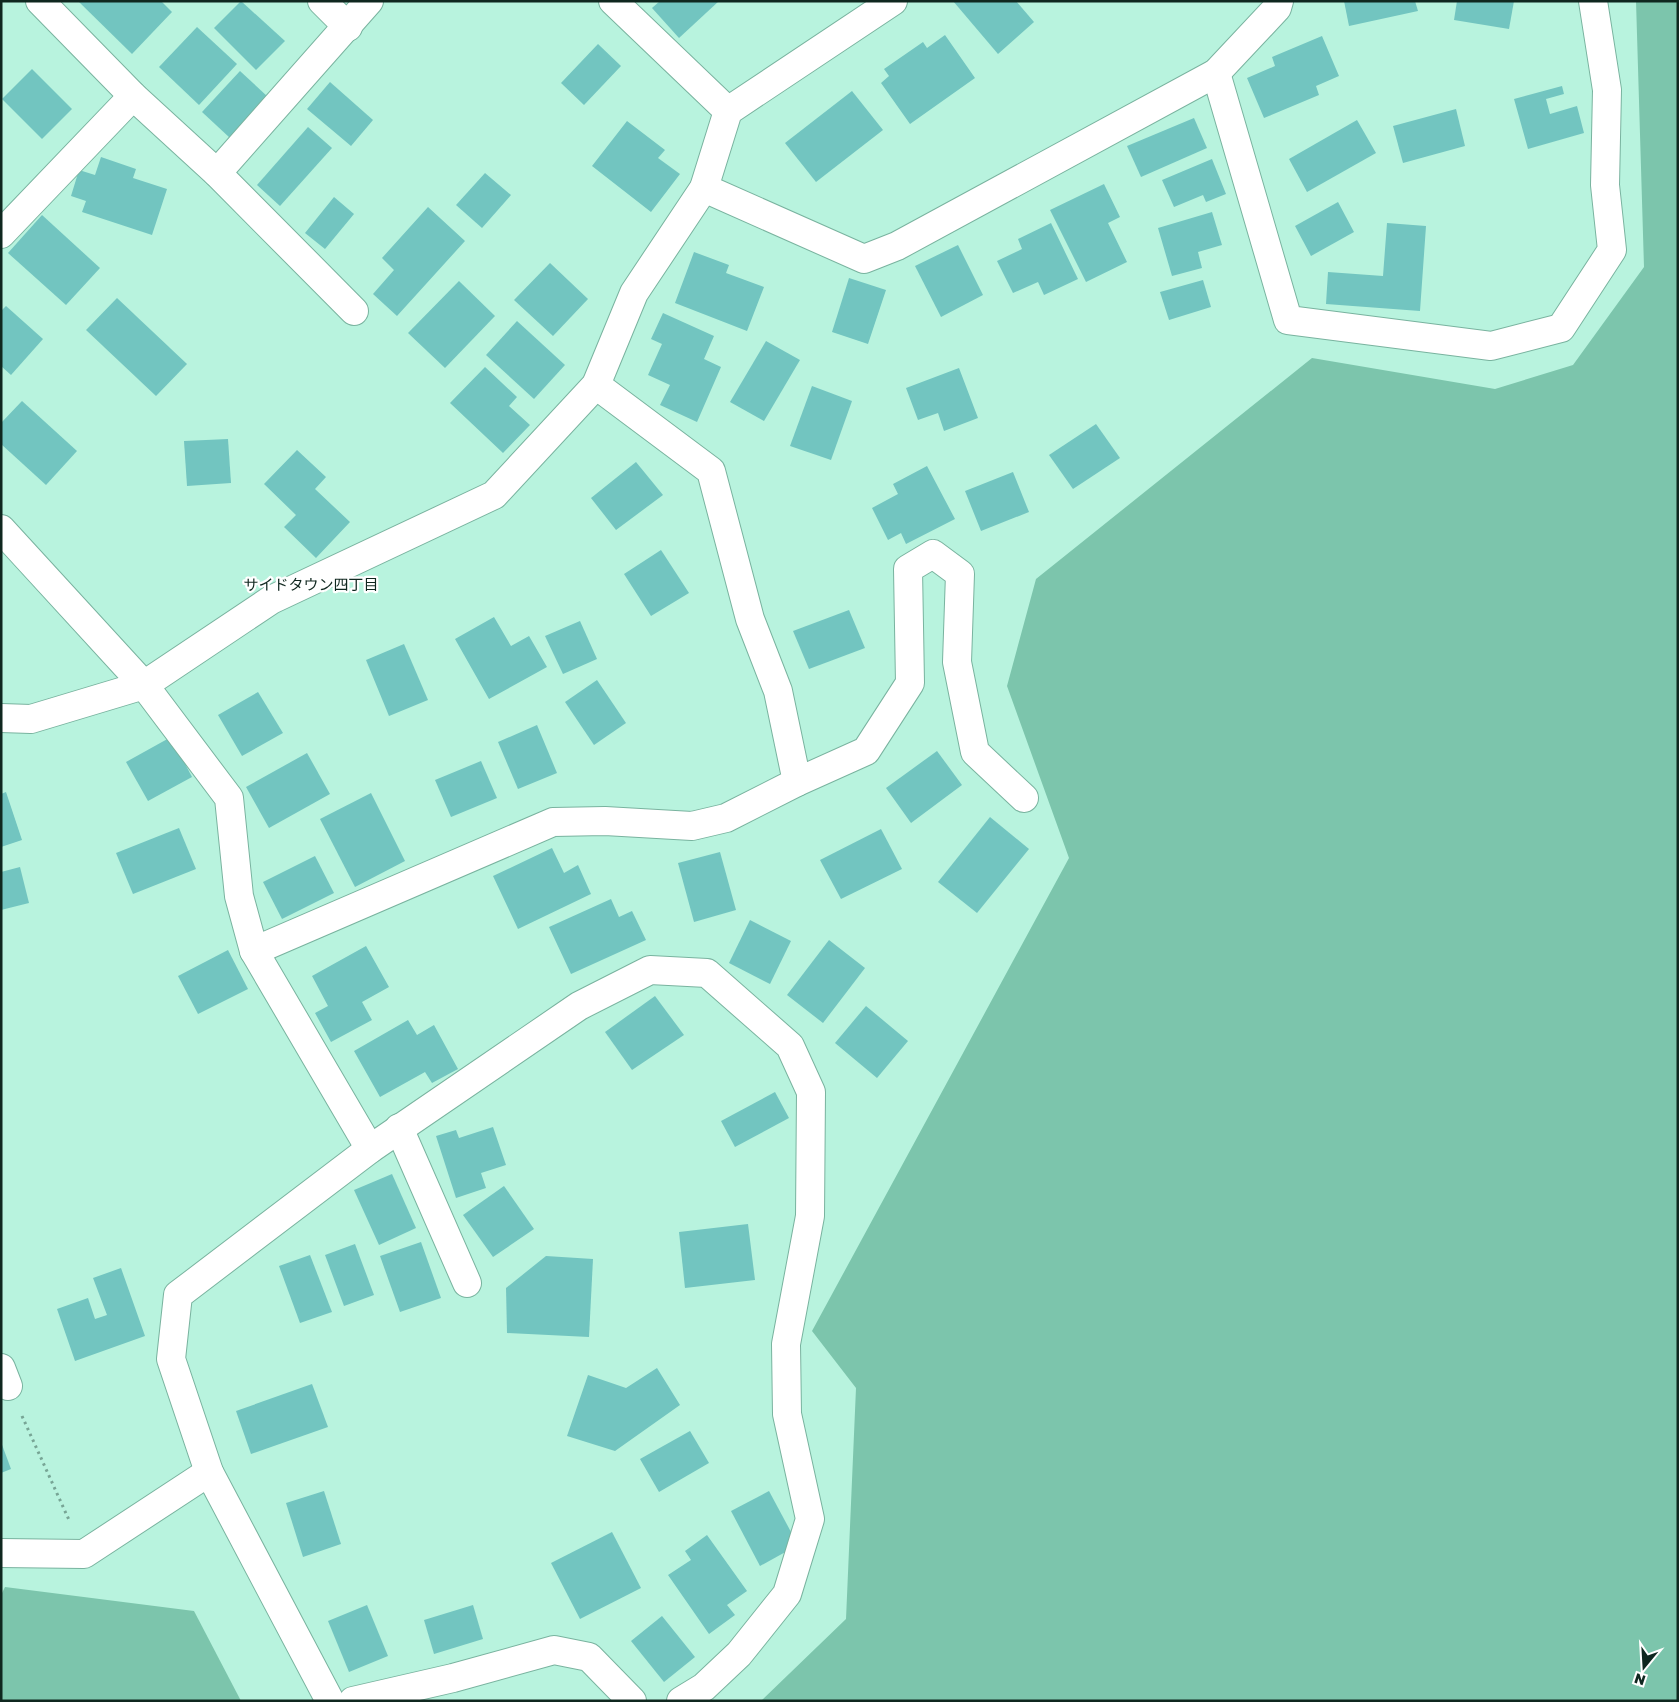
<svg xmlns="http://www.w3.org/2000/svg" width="1679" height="1702" font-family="'Golos Text','Noto Sans JP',sans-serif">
	<rect width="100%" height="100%" fill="#b8f3de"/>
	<!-- forest -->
	<g fill="#7cc5ac">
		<path d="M1636 1H1678V1701H761L846 1619 856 1388 812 1331 1069 858 1007 686 1036 579 1312 358 1495 389 1573 365 1644 267Z"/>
		<path d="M5 1587 194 1611 241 1701H1V1595Z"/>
	</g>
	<!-- building -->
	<g fill="#72c5c0">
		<path d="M78 1H161L172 12 132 54Z"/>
		<path d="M241 1 285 41 256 70 214 28Z"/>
		<path d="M660 1H719L679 38 652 8Z"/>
		<path d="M953 1H1016L1034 22 998 54Z"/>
		<path d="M1344 1H1415L1418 11 1349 26Z"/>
		<path d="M1457 1H1514L1509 29 1454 20Z"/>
		<path d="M197 27 237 64 199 105 159 67Z"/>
		<path d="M945 35 975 78 910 124 881 83 889 76 884 69 923 42 927 48Z"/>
		<path d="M1322 36 1339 76 1316 86 1319 95 1264 118 1247 78 1275 66 1272 57Z"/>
		<path d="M598 44 621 66 584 105 561 83Z"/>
		<path d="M32 69 72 109 42 139 2 99Z"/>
		<path d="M240 71 268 97 230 138 202 112Z"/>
		<path d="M330 82 373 120 351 146 307 109Z"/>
		<path d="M1562 86 1564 94 1546 99 1550 114 1577 106 1584 133 1528 149 1514 99Z"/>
		<path d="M852 91 883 130 816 182 785 143Z"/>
		<path d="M1456 109 1465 146 1403 163 1393 126Z"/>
		<path d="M1194 118 1207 148 1141 177 1127 146Z"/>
		<path d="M1357 120 1376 153 1307 192 1289 159Z"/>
		<path d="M627 121 665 150 658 158 680 174 651 212 592 166Z"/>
		<path d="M308 127 332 148 280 206 257 185Z"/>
		<path d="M101 157 136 169 133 178 167 189 152 235 82 212 86 201 71 196 79 170 95 175Z"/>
		<path d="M1212 159 1226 194 1206 202 1203 195 1174 207 1162 180Z"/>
		<path d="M485 173 511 195 482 228 456 205Z"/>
		<path d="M1104 184 1120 217 1108 223 1127 262 1086 282 1050 210Z"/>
		<path d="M334 197 354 214 325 249 305 233Z"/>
		<path d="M1338 202 1354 232 1311 256 1295 226Z"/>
		<path d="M428 207 465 241 397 316 373 294 394 270 382 258Z"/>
		<path d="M1212 212 1222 245 1198 252 1202 268 1172 276 1158 228Z"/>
		<path d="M42 215 100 268 66 305 8 253Z"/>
		<path d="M1051 223 1078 279 1044 295 1038 282 1013 293 997 261 1022 249 1018 239Z"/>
		<path d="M1387 223 1426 226 1420 311 1326 304 1328 272 1383 276Z"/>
		<path d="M958 245 983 295 941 317 915 266Z"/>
		<path d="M694 252 729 265 726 273 764 287 747 331 675 303Z"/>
		<path d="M550 263 588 299 553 336 514 300Z"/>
		<path d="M849 278 886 290 868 344 832 332Z"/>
		<path d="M1203 280 1211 307 1169 320 1160 292Z"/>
		<path d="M459 281 495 316 445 368 408 333Z"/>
		<path d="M117 298 187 364 156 396 86 330Z"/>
		<path d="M6 306 43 339 11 375 1 366V311Z"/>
		<path d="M663 313 714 336 704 359 721 367 697 422 660 405 670 385 648 375 662 344 651 339Z"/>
		<path d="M517 321 565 365 534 399 486 355Z"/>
		<path d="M766 341 800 360 764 421 730 402Z"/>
		<path d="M485 367 517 397 509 406 530 425 503 453 450 403Z"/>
		<path d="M959 368 978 418 944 431 938 413 918 420 906 388Z"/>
		<path d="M812 386 852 401 831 460 790 446Z"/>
		<path d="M22 401 77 451 46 485 1 444V423Z"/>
		<path d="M1096 424 1120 458 1073 489 1049 455Z"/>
		<path d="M228 439 231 483 187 486 184 441Z"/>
		<path d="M297 450 326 477 315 489 350 522 316 558 284 527 296 515 264 484Z"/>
		<path d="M636 462 663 495 616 530 591 498Z"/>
		<path d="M927 466 955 519 906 544 901 533 888 540 872 508 898 494 893 484Z"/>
		<path d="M1013 472 1029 512 981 531 965 491Z"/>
		<path d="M661 550 689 593 651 616 624 574Z"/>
		<path d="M849 610 865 648 809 669 793 631Z"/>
		<path d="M494 617 511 646 529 636 547 667 489 699 455 639Z"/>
		<path d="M580 621 597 659 563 674 545 636Z"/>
		<path d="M404 644 428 700 389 716 366 660Z"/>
		<path d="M597 680 626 723 594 745 565 702Z"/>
		<path d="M258 692 283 733 242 756 218 715Z"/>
		<path d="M537 725 557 773 518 789 498 742Z"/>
		<path d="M171 737 192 777 148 801 126 762Z"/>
		<path d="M937 751 962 785 911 823 886 788Z"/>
		<path d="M307 753 330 794 269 828 246 787Z"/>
		<path d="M481 761 497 798 451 817 435 780Z"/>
		<path d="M6 792 22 840 1 847V794Z"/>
		<path d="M371 793 405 861 355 887 320 819Z"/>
		<path d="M990 817 1029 849 977 913 938 882Z"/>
		<path d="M179 828 196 869 133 894 116 853Z"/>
		<path d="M881 829 902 869 841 899 820 860Z"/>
		<path d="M552 848 564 873 578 865 591 894 518 929 493 876Z"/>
		<path d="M720 852 736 910 694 922 678 863Z"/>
		<path d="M315 856 334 893 282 919 263 882Z"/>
		<path d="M20 867 29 903 1 910V872Z"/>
		<path d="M611 899 619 917 632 911 646 940 571 974 549 927Z"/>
		<path d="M750 920 791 941 770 984 729 963Z"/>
		<path d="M829 940 865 968 823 1023 787 995Z"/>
		<path d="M366 946 389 987 362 1002 372 1020 331 1042 315 1013 328 1006 312 976Z"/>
		<path d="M228 950 248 989 198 1014 178 976Z"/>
		<path d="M655 996 684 1035 632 1070 605 1032Z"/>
		<path d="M866 1006 908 1041 877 1078 835 1043Z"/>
		<path d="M408 1020 417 1035 434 1025 458 1069 432 1083 425 1072 380 1097 354 1051Z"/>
		<path d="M775 1092 789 1118 735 1147 721 1121Z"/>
		<path d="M493 1127 506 1165 481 1173 486 1188 456 1198 436 1136 456 1130 459 1138Z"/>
		<path d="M392 1174 416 1228 379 1245 354 1190Z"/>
		<path d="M504 1186 534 1229 493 1257 463 1215Z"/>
		<path d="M748 1224 755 1280 685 1288 679 1232Z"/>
		<path d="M421 1242 441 1298 400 1312 380 1256Z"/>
		<path d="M355 1244 374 1295 344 1306 325 1255Z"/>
		<path d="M310 1255 332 1312 300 1323 279 1266Z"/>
		<path d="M546 1256 593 1259 589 1337 507 1333 506 1288Z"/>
		<path d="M121 1268 145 1336 75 1361 57 1309 88 1298 95 1319 107 1315 93 1278Z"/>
		<path d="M657 1368 680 1405 615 1451 567 1436 588 1375 626 1388Z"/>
		<path d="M312 1384 328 1427 251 1454 236 1411Z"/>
		<path d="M690 1431 709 1463 659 1492 640 1459Z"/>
		<path d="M1 1442 11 1469 1 1473Z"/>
		<path d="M324 1491 341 1544 303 1557 286 1503Z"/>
		<path d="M769 1491 798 1545 760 1566 731 1511Z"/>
		<path d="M612 1532 641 1588 580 1619 551 1563Z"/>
		<path d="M707 1535 747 1591 727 1605 735 1615 709 1634 668 1575 691 1560 685 1551Z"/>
		<path d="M367 1605 388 1656 349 1672 328 1621Z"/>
		<path d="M473 1605 483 1639 434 1654 424 1620Z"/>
		<path d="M662 1616 695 1657 664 1682 631 1641Z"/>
	</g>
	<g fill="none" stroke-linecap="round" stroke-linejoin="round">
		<!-- minor casing -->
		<g stroke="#79b39f" stroke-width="30">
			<g id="minor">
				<path d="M40 1 133 96 217 173 369 1"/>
				<path d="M322 1 348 27"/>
				<path d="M613 1 728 111"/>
				<path d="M1216 73 1288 320 1491 346 1561 328 1612 250 1605 185 1607 90 1593 1"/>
				<path d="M217 173 354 311"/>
				<path d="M704 188 864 259 897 246 1216 73 1277 8 1279 1"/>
				<path d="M1 234 133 96"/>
				<path d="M1 529 144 685 229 798 239 896 254 951 370 1149"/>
				<path d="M1 718 31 719 144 685 271 600 494 495 596 385 634 293 704 188 728 111 893 1"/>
				<path d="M797 782 866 751 910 683 908 569 933 554 960 574 957 662 975 752 1024 798"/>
				<path d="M254 951 553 822 605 821 692 826 726 818 797 782 778 691 750 619 711 471 596 385"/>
				<path d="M399 1128 467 1283"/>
				<path d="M1 1368 8 1386"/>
				<path d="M1 1553 84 1554 209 1472"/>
				<path d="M330 1701 209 1472 171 1359 178 1295 370 1149 579 1006 650 970 707 973 790 1046 811 1092 810 1216 786 1344 787 1414 810 1519 787 1594 739 1654 704 1687 681 1701"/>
				<path d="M353 1701 453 1678 554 1650 589 1657 632 1701"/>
			</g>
		</g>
		<!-- path -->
		<path stroke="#77a595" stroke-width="3" stroke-dasharray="2.5 4" stroke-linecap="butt" d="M22 1416 69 1520"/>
		<!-- minor -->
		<use href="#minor" stroke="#fff" stroke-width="28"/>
	</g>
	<g text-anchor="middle" stroke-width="4.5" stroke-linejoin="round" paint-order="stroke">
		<!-- neighbourhood labels -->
		<g font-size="15" fill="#0f271f" stroke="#fff">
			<text x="311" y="590">サイドタウン四丁目</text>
		</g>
	</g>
	<!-- border -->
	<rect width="1679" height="1702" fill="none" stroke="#0f271f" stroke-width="5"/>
	<!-- north arrow -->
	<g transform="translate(1644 1667) rotate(198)" stroke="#ffffff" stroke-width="4" paint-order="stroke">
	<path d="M0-4L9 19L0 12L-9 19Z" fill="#0f271f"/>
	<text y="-8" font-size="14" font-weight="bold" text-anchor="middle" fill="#0f271f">N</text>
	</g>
</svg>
